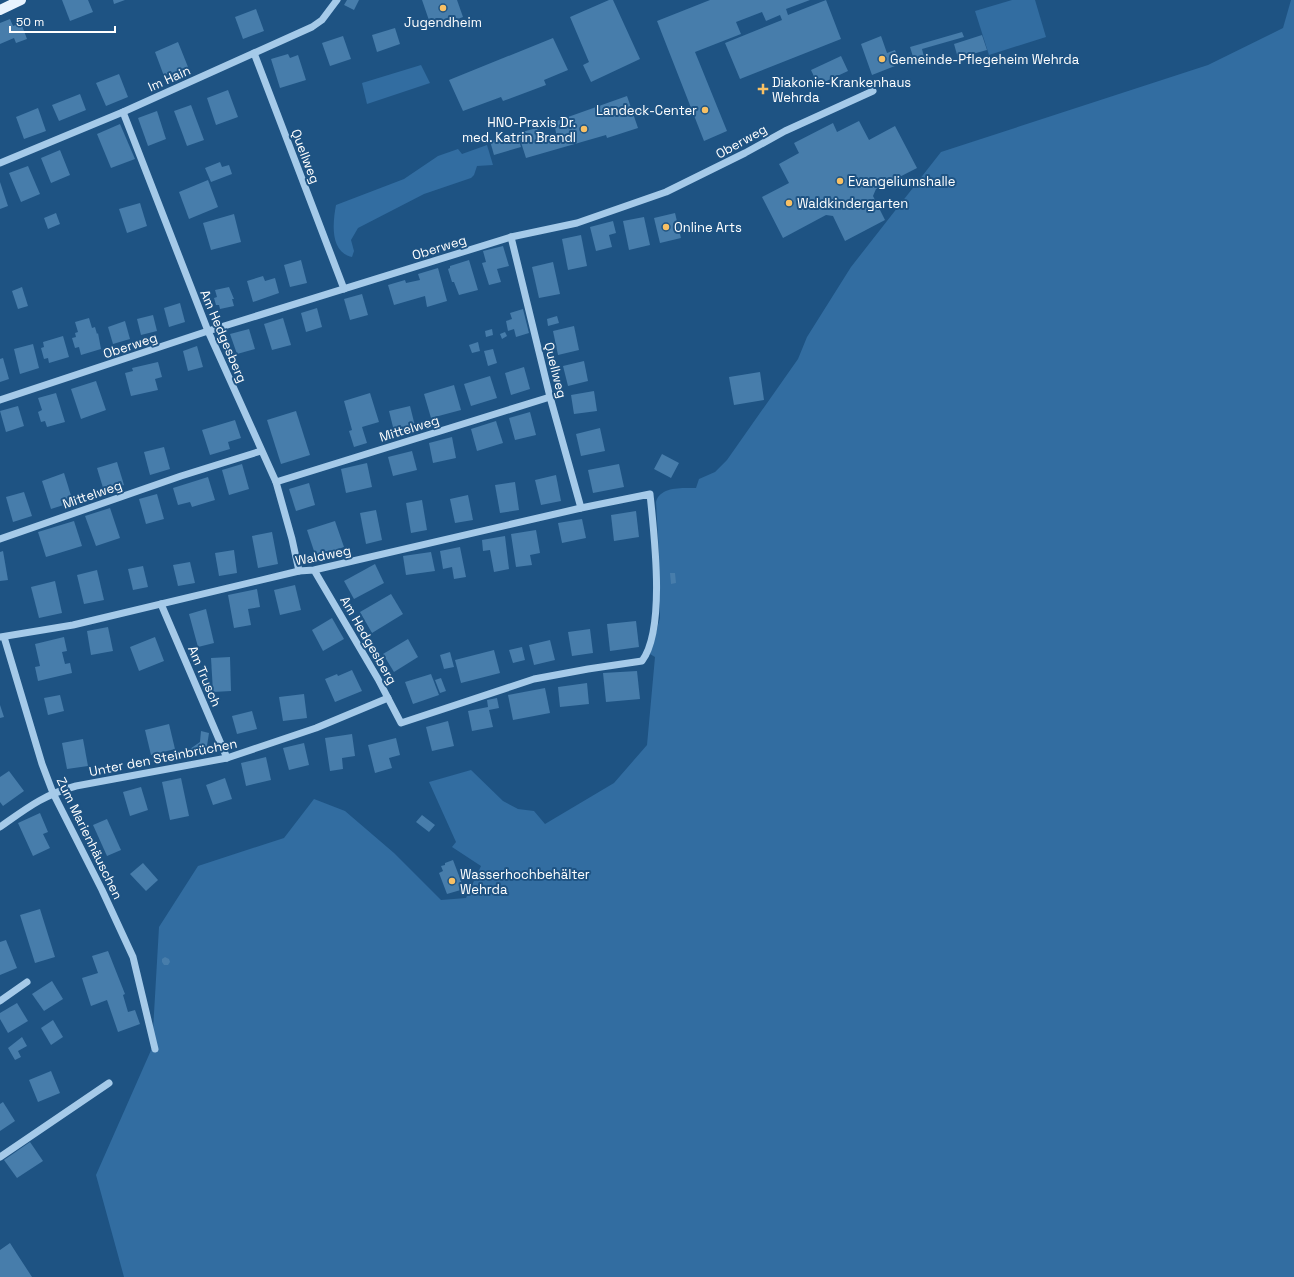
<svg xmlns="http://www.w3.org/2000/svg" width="1294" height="1277" font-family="'Space Grotesk',sans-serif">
	<rect width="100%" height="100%" fill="#1e5383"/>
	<!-- green -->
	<g fill="#326da1">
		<path d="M1012 0H1035L1046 37 989 55 975 11Z"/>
		<path d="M1291 0H1294V1277H124L96 1175 152 1048 159 927 198 866 284 838 314 799 345 811 394 853 441 900 466 898 481 866 452 847 456 842 429 782 471 770 503 801 518 809 534 811 545 824 614 783 647 745 655 657 650 654 660 618 659 554 656 502C660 486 683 488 696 488L699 479 715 472 727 460 798 359 807 337 851 267 941 152 1208 65 1283 28Z"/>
		<path d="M421 65 430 83 367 104 362 83Z"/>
		<path d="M487 145 493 165 477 166 474 175 471 178 424 194 358 228 351 240 354 251 352 257C329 252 333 221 336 205L404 179 438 156 458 149 462 154Z"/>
	</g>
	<!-- building -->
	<g fill="#477dab">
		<path d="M62 0H88L93 12 70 21Z"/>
		<path d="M113 0H125L114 4Z"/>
		<path d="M347 0H359L354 10 344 5Z"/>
		<path d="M422 0H457L463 17 432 29Z"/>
		<path d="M609 0H613L640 59 591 82 583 65 589 62 570 17Z"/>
		<path d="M710 0H810L786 9 788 15 826 0 841 39 740 79 725 43 782 20 780 15 766 21 762 12 736 22 741 34 695 52 727 131 704 141 657 21Z"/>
		<path d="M256 9 264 31 243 39 235 17Z"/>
		<path d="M10 19 13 26 21 23 27 39 16 43 14 38 0 44V23Z"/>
		<path d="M395 28 400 44 377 52 372 35Z"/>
		<path d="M962 32 964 37 922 49 924 57 914 60 910 47Z"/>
		<path d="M982 35 987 50 958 58 954 44Z"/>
		<path d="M343 36 351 59 330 66 322 43Z"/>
		<path d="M881 36 887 53 895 50 900 64 872 75 861 44Z"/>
		<path d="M553 38 568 70 544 80 546 85 503 101 501 97 463 111 449 80Z"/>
		<path d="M178 42 188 67 164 76 155 52Z"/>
		<path d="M288 54 290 58 298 55 306 80 280 88 271 59Z"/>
		<path d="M841 56 848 71 818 85 811 70Z"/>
		<path d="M119 74 128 97 106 106 96 83Z"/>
		<path d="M228 90 238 117 216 125 207 98Z"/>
		<path d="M80 94 86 110 59 121 52 105Z"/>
		<path d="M627 96 638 128 607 138 606 135 526 158 518 133 537 128 541 143 557 138 554 122Z"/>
		<path d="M191 105 204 140 187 146 174 111Z"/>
		<path d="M38 108 46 131 24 139 16 117Z"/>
		<path d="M157 111 166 139 148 146 138 118Z"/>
		<path d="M859 121 869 140 895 126 917 168 876 189 873 196 885 220 845 241 833 216 826 215 783 238 762 197 789 183 779 164 799 153 794 143 833 123 837 132Z"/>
		<path d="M120 124 135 159 111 168 97 134Z"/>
		<path d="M517 134 521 147 494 155 490 141Z"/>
		<path d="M60 150 70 175 51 183 41 158Z"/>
		<path d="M220 162 222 167 229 165 232 174 211 182 205 168Z"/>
		<path d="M28 166 40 194 21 202 9 173Z"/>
		<path d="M208 180 218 207 189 219 179 192Z"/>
		<path d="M0 182 8 206 0 209Z"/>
		<path d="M140 203 147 226 127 233 119 209Z"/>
		<path d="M56 213 60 224 48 229 44 218Z"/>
		<path d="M675 213 681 238 660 243 654 218Z"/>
		<path d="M234 214 241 242 211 250 203 223Z"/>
		<path d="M644 217 650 245 629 250 623 221Z"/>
		<path d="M613 221 616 233 609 235 612 247 596 251 590 227Z"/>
		<path d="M581 235 587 266 568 270 562 239Z"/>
		<path d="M503 246 509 266 497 269 501 282 489 285 482 263 486 262 483 251Z"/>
		<path d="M301 260 307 283 290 287 284 265Z"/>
		<path d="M469 260 478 290 459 295 454 282H452L448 269 450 268V266Z"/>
		<path d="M553 262 560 294 539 298 532 267Z"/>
		<path d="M438 268 447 301 427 307 425 296 394 305 388 285 405 280 406 283 420 280 418 274Z"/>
		<path d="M263 276 265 281 275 278 279 293 253 302 247 281Z"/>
		<path d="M22 287 28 306 18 309 12 291Z"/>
		<path d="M229 287 234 299H232L234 306 220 309 219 305H216L214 298 217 297 215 290Z"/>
		<path d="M362 294 368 315 350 320 344 299Z"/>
		<path d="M180 303 185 322 169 327 164 308Z"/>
		<path d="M317 308 322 327 306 332 301 313Z"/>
		<path d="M523 309 529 333 516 337 514 329 508 331 506 321 512 319 510 313Z"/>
		<path d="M153 315 157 331 141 335 137 319Z"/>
		<path d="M557 316 559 323 548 326 547 319Z"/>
		<path d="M89 318 92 328 95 327 97 334 98 333 101 349 81 355 79 347 75 348 72 338 76 337 75 333 78 332 75 322Z"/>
		<path d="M283 318 291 345 272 350 264 324Z"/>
		<path d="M125 321 130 339 113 344 108 327Z"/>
		<path d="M574 326 579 350 558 355 553 331Z"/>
		<path d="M249 329 255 349 237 354 230 334Z"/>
		<path d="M492 329 493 335 486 337 485 331Z"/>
		<path d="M505 332 507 336 502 339 500 334Z"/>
		<path d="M63 336 69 357 49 363 48 358 44 359 41 348 44 347 43 342Z"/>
		<path d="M478 342 480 351 472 353 469 345Z"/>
		<path d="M33 344 39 368 20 374 14 349Z"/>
		<path d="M197 346 203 367 188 371 183 351Z"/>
		<path d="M493 349 497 363 488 366 484 351Z"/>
		<path d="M3 358 9 379 0 382V359Z"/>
		<path d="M584 361 588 381 568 386 563 366Z"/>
		<path d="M158 362 162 377 155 379 158 390 131 396 125 373 133 371 132 368Z"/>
		<path d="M524 367 530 389 511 395 505 373Z"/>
		<path d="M760 372 764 400 734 405 729 377Z"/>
		<path d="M490 376 497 398 471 406 464 384Z"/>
		<path d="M96 381 106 410 81 419 71 389Z"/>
		<path d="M454 385 461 410 431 418 424 394Z"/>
		<path d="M594 391 597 411 574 414 571 395Z"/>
		<path d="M56 393 65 422 47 427 45 421 41 422 38 412 42 410 38 398Z"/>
		<path d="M370 393 379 422 362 427 367 443 354 447 349 431 352 430 344 401Z"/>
		<path d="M18 406 24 426 6 432 0 411Z"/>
		<path d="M410 406 415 426 394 431 389 411Z"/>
		<path d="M296 411 310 455 281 464 267 420Z"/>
		<path d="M530 412 536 435 515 440 509 418Z"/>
		<path d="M235 420 241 438 228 442 230 449 210 455 202 430Z"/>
		<path d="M496 421 503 443 477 451 471 429Z"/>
		<path d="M600 428 605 451 581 456 576 434Z"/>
		<path d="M452 437 456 458 433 463 429 443Z"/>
		<path d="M164 447 170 469 150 475 144 452Z"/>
		<path d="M412 451 417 470 393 476 388 457Z"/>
		<path d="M662 454 679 463 671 478 654 469Z"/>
		<path d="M117 462 124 485 104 491 97 468Z"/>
		<path d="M367 463 372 487 346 493 341 469Z"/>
		<path d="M242 464 249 489 229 495 222 470Z"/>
		<path d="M619 464 624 487 593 493 588 470Z"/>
		<path d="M64 473 73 502 51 509 42 481Z"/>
		<path d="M556 475 561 501 541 505 535 480Z"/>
		<path d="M208 477 215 500 192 507 190 502 178 505 173 488Z"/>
		<path d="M515 482 519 510 500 513 495 485Z"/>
		<path d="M309 483 315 505 296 511 289 489Z"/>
		<path d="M24 492 32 516 13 522 6 497Z"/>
		<path d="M157 494 164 519 146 524 139 499Z"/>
		<path d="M468 495 473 520 455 523 450 499Z"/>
		<path d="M422 500 427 530 411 533 406 503Z"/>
		<path d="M110 508 120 538 96 546 85 516Z"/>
		<path d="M376 510 382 540 366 544 360 513Z"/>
		<path d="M636 511 639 537 614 541 611 515Z"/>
		<path d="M582 519 586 538 562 543 558 523Z"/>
		<path d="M74 521 82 546 46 557 38 532Z"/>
		<path d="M335 521 344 547 316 557 307 530Z"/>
		<path d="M536 530 540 553 530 555 532 565 516 567 511 534Z"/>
		<path d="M272 532 278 564 258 568 252 536Z"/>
		<path d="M505 536 509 569 494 572 490 550 483 551 482 540Z"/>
		<path d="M460 547 466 577 454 579 452 567 443 569 440 551Z"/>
		<path d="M234 550 237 573 219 576 215 553Z"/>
		<path d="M3 551 8 580 0 581V552Z"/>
		<path d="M431 552 435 571 406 575 403 556Z"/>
		<path d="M190 562 195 583 178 586 173 565Z"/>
		<path d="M375 564 384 583 354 599 344 581Z"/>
		<path d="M143 566 148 587 133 590 128 569Z"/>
		<path d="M97 570 104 600 84 604 77 575Z"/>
		<path d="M670 573H675L676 583 671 584Z"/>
		<path d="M55 581 62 613 39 618 31 587Z"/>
		<path d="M295 585 301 610 280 615 274 590Z"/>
		<path d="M257 589 260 607 248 609 251 625 234 628 228 595Z"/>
		<path d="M391 594 403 614 372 633 360 612Z"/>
		<path d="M206 609 214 643 198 647 189 614Z"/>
		<path d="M332 618 344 639 323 651 312 630Z"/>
		<path d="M636 621 639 647 610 651 607 624Z"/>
		<path d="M108 627 113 651 91 655 87 631Z"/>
		<path d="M590 629 593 653 572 656 568 632Z"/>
		<path d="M64 637 67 651 62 652 65 664 70 663 72 673 38 681 35 667 40 666 35 644Z"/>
		<path d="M155 637 164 661 139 671 130 647Z"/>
		<path d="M408 639 418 657 394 672 383 654Z"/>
		<path d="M550 640 555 660 534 665 529 645Z"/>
		<path d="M522 647 525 660 513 663 509 650Z"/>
		<path d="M494 650 500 673 461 683 455 660Z"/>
		<path d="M450 652 454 667 444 669 440 655Z"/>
		<path d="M230 657 231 691 213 692 211 658Z"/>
		<path d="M352 670 362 691 335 702 325 679 337 674 338 676Z"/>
		<path d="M637 671 640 699 606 702 603 673Z"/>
		<path d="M431 674 439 695 413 704 405 682Z"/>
		<path d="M441 678 446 691 440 693 435 680Z"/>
		<path d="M587 683 589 704 560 707 558 687Z"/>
		<path d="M545 688 550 713 513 720 508 695Z"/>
		<path d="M304 694 307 718 283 721 279 697Z"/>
		<path d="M60 695 64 711 48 715 44 698Z"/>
		<path d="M497 698 499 708 489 710 493 727 472 731 468 711 488 707 487 700Z"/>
		<path d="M0 705 4 717 0 718Z"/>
		<path d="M252 711 257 729 237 734 232 716Z"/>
		<path d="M448 721 454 746 432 751 426 727Z"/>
		<path d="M169 724 175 749 151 755 145 730Z"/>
		<path d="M201 731 209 733 207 746 200 753 193 755 190 749 200 742Z"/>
		<path d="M352 734 355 756 342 758 343 769 330 771 325 738Z"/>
		<path d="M396 738 400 755 389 758 392 768 375 773 368 745Z"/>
		<path d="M83 739 88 766 67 769 62 743Z"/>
		<path d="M304 743 309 765 289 770 283 748Z"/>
		<path d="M266 757 271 780 246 786 241 763Z"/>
		<path d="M9 771 24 791 3 806 0 802V777Z"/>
		<path d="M181 778 189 816 170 820 162 782Z"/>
		<path d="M225 778 232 799 213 805 206 785Z"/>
		<path d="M141 787 148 810 130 816 123 792Z"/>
		<path d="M40 813 48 832 43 834 50 848 33 856 18 823Z"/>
		<path d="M422 815 435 825 429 832 416 822Z"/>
		<path d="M107 819 121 850 107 856 93 825Z"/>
		<path d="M453 860 464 889 447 894 439 873 443 871 441 866 445 865V863Z"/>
		<path d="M143 863 158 880 146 891 130 874Z"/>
		<path d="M40 909 55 957 35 963 20 915Z"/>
		<path d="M6 940 17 968 0 975V942Z"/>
		<path d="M108 951 125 994 123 995 128 1012 135 1010 140 1024 118 1032 107 1000 91 1006 82 978 98 973 92 956Z"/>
		<path d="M165 957 169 959 170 962 168 965H164L162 962V959Z"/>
		<path d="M52 981 63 999 44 1011 32 994Z"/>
		<path d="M17 1003 28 1021 8 1033 0 1019V1013Z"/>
		<path d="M53 1020 63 1037 51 1045 41 1028Z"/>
		<path d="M22 1037 27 1046 18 1051 21 1057 15 1060 8 1048Z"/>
		<path d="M51 1071 60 1093 38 1102 29 1080Z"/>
		<path d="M3 1102 15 1121 0 1131V1104Z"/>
		<path d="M30 1142 43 1161 17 1178 4 1160Z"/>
		<path d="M10 1243 17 1254 32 1277H0V1250Z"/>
	</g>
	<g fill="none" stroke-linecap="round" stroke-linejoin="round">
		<!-- minor -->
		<g stroke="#a5cae9" stroke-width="7">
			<path d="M254 53 344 289"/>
			<path d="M123 112 208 331 276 482 292 539 299 571"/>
			<path d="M0 163 123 112 312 27 322 20 337 0"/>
			<path d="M511 237 550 397 581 508"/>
			<path d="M0 400 208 331 511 237 577 223 666 192 745 153 785 131 873 91"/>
			<path d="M276 482 550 397"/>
			<path d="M0 539 181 476 261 451"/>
			<path d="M161 604 227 758"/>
			<path d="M0 637 73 625 299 571 314 570 581 508 650 494C654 534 666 629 642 661L588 669 534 679 401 723 378 679 314 570"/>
			<path d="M4 637 42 764 53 793 102 890 133 957 155 1049"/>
			<path d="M0 827C27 808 43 795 76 786L227 758 316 728 388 698"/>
			<path d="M0 1001 27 982"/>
			<path d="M0 1157 109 1083"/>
		</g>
		<!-- major -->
		<path stroke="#e8f3fe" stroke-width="10" d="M0 10 21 0"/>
	</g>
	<!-- markers -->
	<g fill="#f8c064" stroke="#1e5383" stroke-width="1.5">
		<circle cx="443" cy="8" r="4"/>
		<circle cx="882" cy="59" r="4"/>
		<path d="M761 83h4v4h4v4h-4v4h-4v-4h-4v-4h4z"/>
		<circle cx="705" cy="110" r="4"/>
		<circle cx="584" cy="129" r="4"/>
		<circle cx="840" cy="181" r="4"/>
		<circle cx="789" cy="203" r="4"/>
		<circle cx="666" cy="227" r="4"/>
		<circle cx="452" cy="881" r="4"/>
	</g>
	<g text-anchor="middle" stroke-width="4" stroke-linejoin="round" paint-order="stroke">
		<!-- poi labels -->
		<g font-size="13" fill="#fff" stroke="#1e5383" text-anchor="start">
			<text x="443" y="27" text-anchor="middle">Jugendheim</text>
			<text x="890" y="64">Gemeinde-Pflegeheim Wehrda</text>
			<text x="772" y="87">Diakonie-Krankenhaus<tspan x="772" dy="15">Wehrda</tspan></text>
			<text x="697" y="115" text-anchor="end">Landeck-Center</text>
			<text x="576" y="127" text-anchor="end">HNO-Praxis Dr.<tspan x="576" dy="15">med. Katrin Brandl</tspan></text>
			<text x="848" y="186">Evangeliumshalle</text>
			<text x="797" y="208">Waldkindergarten</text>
			<text x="674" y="232">Online Arts</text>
			<text x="460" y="879">Wasserhochbehälter<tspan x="460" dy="15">Wehrda</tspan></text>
		</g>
		<!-- street labels -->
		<g font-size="13" fill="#fff" stroke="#1e5383">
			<text transform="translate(169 78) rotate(-24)" y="5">Im Hain</text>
			<text transform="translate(741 141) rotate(-29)" y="5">Oberweg</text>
			<text transform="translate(306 156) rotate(69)" y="5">Quellweg</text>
			<text transform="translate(439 247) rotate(-17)" y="5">Oberweg</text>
			<text transform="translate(224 336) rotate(67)" y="5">Am Hedgesberg</text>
			<text transform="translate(130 345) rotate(-18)" y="5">Oberweg</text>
			<text transform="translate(556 370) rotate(76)" y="5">Quellweg</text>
			<text transform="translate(409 428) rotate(-17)" y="5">Mittelweg</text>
			<text transform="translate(92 494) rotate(-19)" y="5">Mittelweg</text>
			<text transform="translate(323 555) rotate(-11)" y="5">Waldweg</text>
			<text transform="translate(369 640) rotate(60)" y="5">Am Hedgesberg</text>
			<text transform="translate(205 676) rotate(67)" y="5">Am Trusch</text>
			<text transform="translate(163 757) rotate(-11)" y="5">Unter den Steinbrüchen</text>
			<text transform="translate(90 838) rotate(64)" y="5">Zum Marienhäuschen</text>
		</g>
	</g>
	<!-- scale -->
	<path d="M10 26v6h105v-6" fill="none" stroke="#ffffff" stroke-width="2"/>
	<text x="16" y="26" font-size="12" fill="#ffffff" stroke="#1e5383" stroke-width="3" paint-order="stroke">50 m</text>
</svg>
